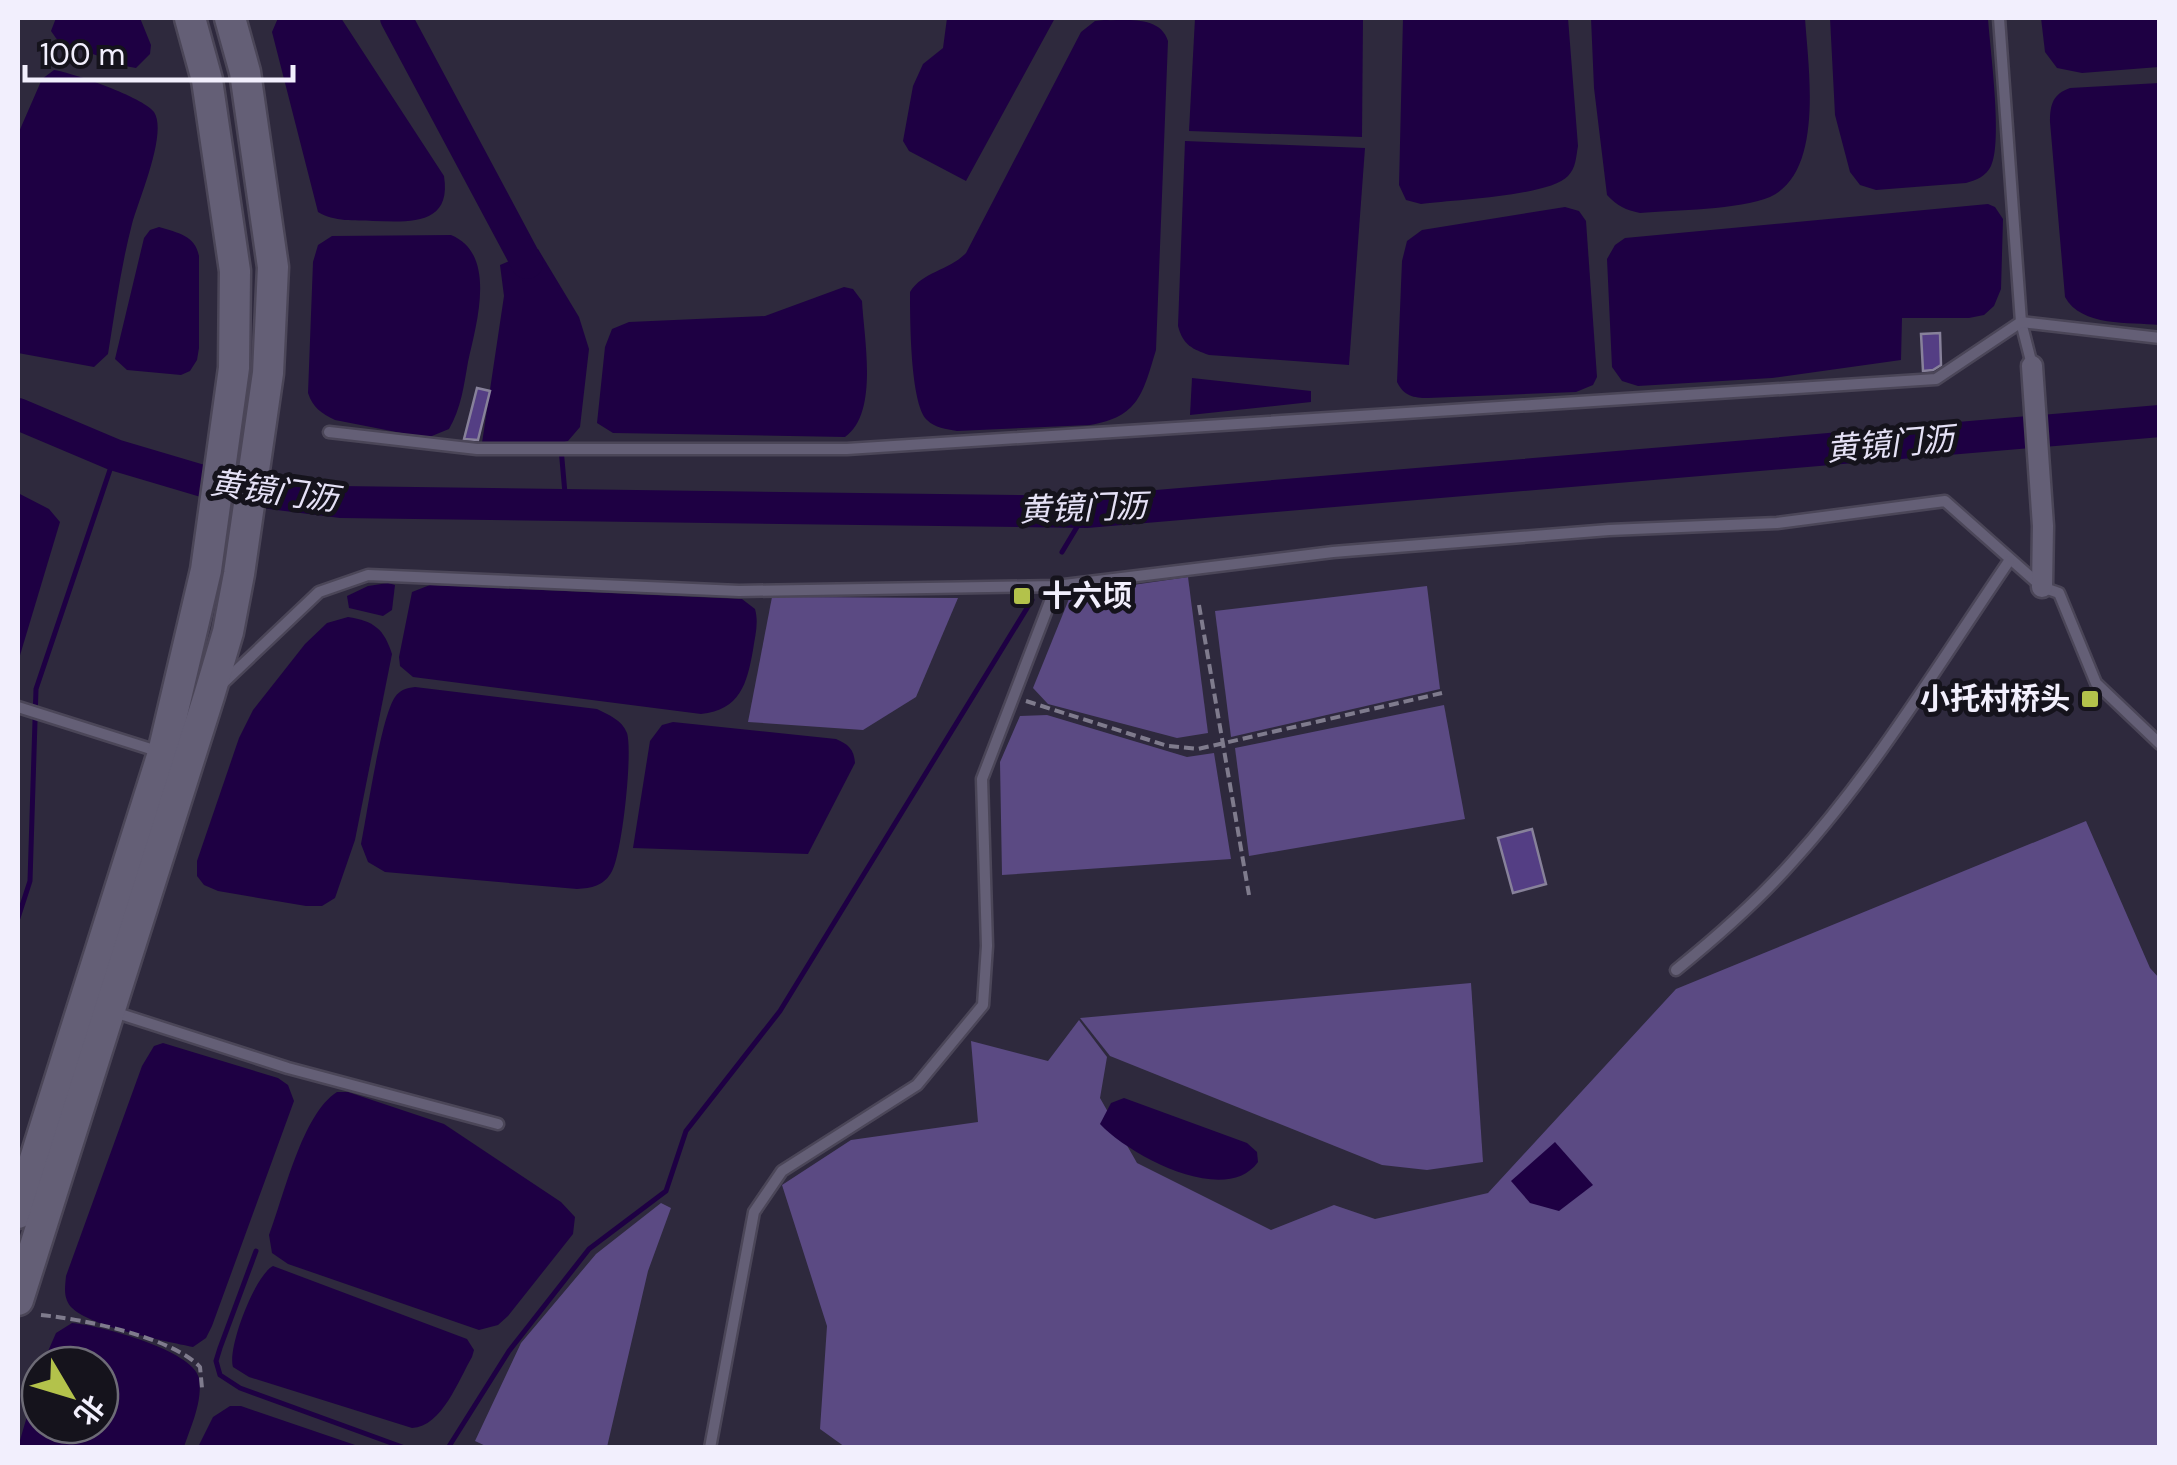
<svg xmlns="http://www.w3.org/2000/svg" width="2177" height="1465" font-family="'DM Sans','Noto Sans SC',sans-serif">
	<rect width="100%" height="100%" fill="#2e293d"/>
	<!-- green -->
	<g fill="#5b4a83">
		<path d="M1188 577 1208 733 1177 738 1048 704 1033 688 1071 594Z"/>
		<path d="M1427 586 1440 689 1231 737 1215 611Z"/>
		<path d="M772 597 958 598 916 697 863 730 748 722Z"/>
		<path d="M1444 705 1465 819 1249 856 1235 748Z"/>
		<path d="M1047 715 1187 757 1214 753 1231 859 1002 875 1000 762 1020 716Z"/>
		<path d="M2086 821 2150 968 2159 978V1447H845L820 1429 827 1326 782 1185 851 1140 978 1122 971 1041 1048 1061 1079 1020 1107 1057 1100 1098 1137 1163 1271 1230 1334 1205 1375 1219 1488 1193 1676 989Z"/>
		<path d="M1471 983 1483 1162 1427 1170 1382 1165 1110 1056 1080 1018Z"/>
		<path d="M661 1203 671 1208 648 1271 607 1447 490 1448 475 1441 521 1343 596 1254Z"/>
	</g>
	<!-- water -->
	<g fill="#1e0043">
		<path d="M56 18H140L151 45 150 54 136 68 125 66 58 41 51 31Z"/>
		<path d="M278 18H341L444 176C452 226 409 222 373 221 355 220 334 222 318 212L272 32Z"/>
		<path d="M947 18H1055L966 181 909 151 903 141 913 86 923 64 943 48Z"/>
		<path d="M1195 18H1363L1362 137 1189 131Z"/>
		<path d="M1403 18H1568L1578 146C1576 157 1576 168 1568 176 1550 196 1452 200 1421 204L1406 200 1399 185Z"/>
		<path d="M1591 18H1805C1808 66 1825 172 1770 197 1739 210 1675 210 1640 213 1626 210 1617 206 1607 195L1594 88Z"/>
		<path d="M1830 18H1988C1990 49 2003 142 1991 166 1986 176 1977 180 1966 183L1876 190 1860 185 1850 172 1835 115Z"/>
		<path d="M2041 18H2159V67L2082 73 2057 68 2045 52Z"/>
		<path d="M1104 20C1126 21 1160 15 1168 41L1156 350C1143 393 1139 417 1090 425L957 431C946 429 935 428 927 420 910 404 910 317 910 292 922 272 950 270 966 253L1081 32 1095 21Z"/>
		<path d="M54 70C73 73 143 97 154 112 168 133 138 201 132 224 121 266 115 311 108 354L94 367 18 353V134L42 79Z"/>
		<path d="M2159 83V325C2130 322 2081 327 2065 297L2050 122C2050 104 2053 94 2070 88Z"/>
		<path d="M1185 141 1365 148 1349 365 1209 355C1192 349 1183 345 1178 326Z"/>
		<path d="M1988 204 1995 207 2003 219 2001 289 1994 306 1984 315 1969 318H1902L1901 360 1772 378 1638 386 1622 381 1612 367 1607 259 1615 245 1625 238Z"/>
		<path d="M1565 207 1579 211 1586 221 1597 377 1593 385 1576 392 1428 398C1413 398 1404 396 1397 382L1402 261 1407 241 1422 230Z"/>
		<path d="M159 227C178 233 195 235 199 256V348L197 360 190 371 181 375 127 370 115 359 144 238 150 230Z"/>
		<path d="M451 235C498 254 476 325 468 362 464 385 461 409 449 429L427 438 335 420C321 413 313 408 308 393L313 262 318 245 332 236Z"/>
		<path d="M538 249 579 317 589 349 580 427 568 441 553 445 482 443 504 296 500 265Z"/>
		<path d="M844 287 853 289 862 301C864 339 879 413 845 437L613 433 597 423 605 347 612 329 629 322 765 316Z"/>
		<path d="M1192 378 1311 391V402L1190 415Z"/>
		<path d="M18 493 49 509 60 522 18 662Z"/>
		<path d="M388 583 395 585 392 610 383 616 349 608 347 596 368 586Z"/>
		<path d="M430 585 742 599 755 609C759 623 755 636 753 650 747 684 740 710 701 714L413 677 400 666 399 657 412 592Z"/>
		<path d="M348 617C374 621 384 629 392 654L355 840 335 898 322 906H306L218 891 204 885 197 876V861L239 738 253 710 305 644 327 623Z"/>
		<path d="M415 687 597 709C609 715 622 720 627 733 633 752 622 857 611 873 603 886 592 888 577 889L385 872 368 862 361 844C367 815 381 717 395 697 400 690 406 688 415 687Z"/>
		<path d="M673 722 836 739C848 744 854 749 855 763L808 854 633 848 650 741 662 725Z"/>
		<path d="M163 1043 278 1078 288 1085 294 1101 212 1326 206 1338 193 1347C165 1341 90 1327 71 1307 63 1297 65 1288 66 1276L142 1066 154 1046Z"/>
		<path d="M337 1092H348L444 1124 561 1202 575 1217 573 1234 508 1316 498 1325 479 1330 288 1264 272 1253 269 1235C284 1196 302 1114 337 1092Z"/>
		<path d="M1124 1098 1247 1143 1257 1152 1258 1162C1226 1207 1130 1156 1100 1124L1111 1103Z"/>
		<path d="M1555 1142 1593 1185 1559 1211 1530 1203 1511 1181Z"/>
		<path d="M273 1266 467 1339 474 1350 472 1357C459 1379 442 1427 412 1428L249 1377 233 1367C227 1348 255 1275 273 1266Z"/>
		<path d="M72 1323C99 1325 193 1350 199 1378 203 1401 191 1426 184 1447H18L40 1372V1425H100V1365H42L56 1333Z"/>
		<path d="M230 1406H241L361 1447H198L213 1417Z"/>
	</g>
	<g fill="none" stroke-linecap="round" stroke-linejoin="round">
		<!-- stream -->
		<g stroke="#1e0043" stroke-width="5">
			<path d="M561 448 566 505"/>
			<path d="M1062 552 1086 512"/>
			<path d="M18 918 30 881 36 689 115 455"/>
			<path d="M256 1251 220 1348 216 1361 220 1375 240 1388 405 1448"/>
			<path d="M448 1448 509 1351 589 1249 666 1191 686 1131 780 1011 1032 600"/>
		</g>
		<!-- river -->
		<g stroke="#1e0043" stroke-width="32">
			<path d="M396 18 527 263"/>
			<path d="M18 414 115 455 223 487 340 502 1086 512 2160 421"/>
		</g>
	</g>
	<!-- building -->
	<g fill="#543e84" stroke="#87819a" stroke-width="2.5">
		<path d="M1940 333 1941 365 1933 370 1923 371 1921 334Z"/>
		<path d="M477 388 490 391 478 440 464 439Z"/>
		<path d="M1532 829 1546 884 1513 893 1498 838Z"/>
	</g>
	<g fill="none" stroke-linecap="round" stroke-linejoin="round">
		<!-- lane casing -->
		<g stroke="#4b4658" stroke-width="15">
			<g id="lane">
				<path d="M1999 18 2021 322 2032 365"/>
				<path d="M329 432 477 449H847L1936 379 2021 322 2160 338"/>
				<path d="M221 685 319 592 368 575 739 591 1056 586 1333 552 1609 530 1777 523 1945 501 2042 587 2059 593 2096 683 2160 744"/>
				<path d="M18 707 157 751"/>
				<path d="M1676 970C1718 936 1758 901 1794 860 1876 769 1940 662 2009 561"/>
				<path d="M114 1012 288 1068 498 1124"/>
				<path d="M710 1448 754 1212 782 1171 917 1085 983 1005 987 946 982 779 1056 586"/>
			</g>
		</g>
		<!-- street casing -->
		<g stroke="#4b4658" stroke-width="25">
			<path id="street" d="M2032 366 2043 526 2042 587"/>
		</g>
		<!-- secondary casing -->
		<g stroke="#4b4658" stroke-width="35">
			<g id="secondary">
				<path d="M18 1213 163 753 206 570 234 368 235 271 207 80 190 18"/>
				<path d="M18 1300 209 696 228 632 239 574 268 373 273 267 245 72 230 18"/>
			</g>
		</g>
		<!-- path -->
		<g stroke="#7f7b8d" stroke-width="4" stroke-dasharray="10 5" stroke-linecap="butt">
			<path d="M1199 605 1249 895"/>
			<path d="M1026 701 1168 746 1198 749 1442 693"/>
			<path d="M41 1315C82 1319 172 1337 200 1367L202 1388"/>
		</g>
		<!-- lane -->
		<use href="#lane" stroke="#645f76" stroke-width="10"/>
		<!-- street -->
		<use href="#street" stroke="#645f76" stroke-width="20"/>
		<!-- secondary -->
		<use href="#secondary" stroke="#645f76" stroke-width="30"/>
	</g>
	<!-- markers -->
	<g fill="#b3c24b" stroke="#15131c" stroke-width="4">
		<rect x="1012" y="586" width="20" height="20" rx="5"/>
		<rect x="2080" y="689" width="20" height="20" rx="5"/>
	</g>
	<g text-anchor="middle" stroke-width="10" stroke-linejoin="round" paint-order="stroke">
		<!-- poi labels -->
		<g font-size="30" font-weight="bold" fill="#f2effd" stroke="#15131c" text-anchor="start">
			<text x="1042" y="606">十六顷</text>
			<text x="2070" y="709" text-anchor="end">小托村桥头</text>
		</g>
		<!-- water labels -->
		<g font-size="32" font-style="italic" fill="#e5e1f6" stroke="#15131c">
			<text transform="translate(1890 444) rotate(-5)" y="11">黄镜门沥</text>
			<text transform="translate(274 491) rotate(8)" y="11">黄镜门沥</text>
			<text transform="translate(1083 508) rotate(-2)" y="11">黄镜门沥</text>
		</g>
	</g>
	<!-- border -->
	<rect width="2177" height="1465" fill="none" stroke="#f2effd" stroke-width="40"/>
	<!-- north arrow -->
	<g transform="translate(70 1395) rotate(128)"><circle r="48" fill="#15131c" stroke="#6d6b76" stroke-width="2.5"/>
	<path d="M0-8L18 38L0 25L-18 38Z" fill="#b3c24b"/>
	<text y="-15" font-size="28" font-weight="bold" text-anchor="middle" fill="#f2effd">北</text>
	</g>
	<!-- scale -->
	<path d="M25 65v15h268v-15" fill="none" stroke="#f2effd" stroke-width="5"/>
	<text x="40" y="65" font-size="30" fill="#f2effd" stroke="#15131c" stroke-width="8" paint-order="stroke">100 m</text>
</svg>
